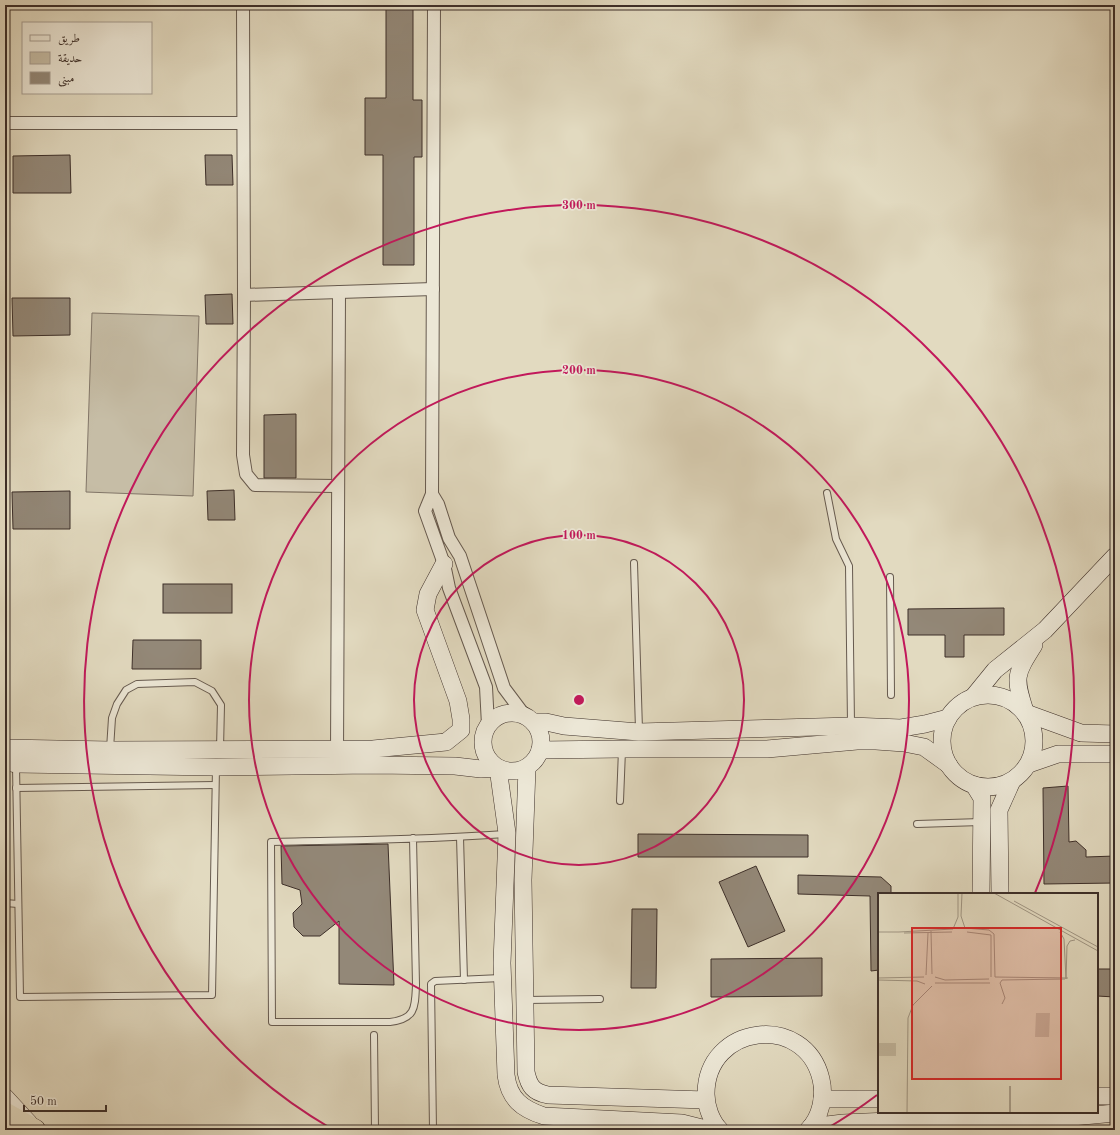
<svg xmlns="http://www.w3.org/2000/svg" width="1120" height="1135" font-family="'Old Standard TT',Amiri,serif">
	<rect width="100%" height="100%" fill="#e2dac0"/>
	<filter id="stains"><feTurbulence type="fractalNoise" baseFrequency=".005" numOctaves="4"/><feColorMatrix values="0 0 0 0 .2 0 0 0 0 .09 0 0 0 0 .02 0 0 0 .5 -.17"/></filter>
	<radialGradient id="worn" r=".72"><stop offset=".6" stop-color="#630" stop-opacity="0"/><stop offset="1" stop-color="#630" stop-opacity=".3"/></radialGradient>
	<!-- green -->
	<path fill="#c6bda6" stroke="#827668" d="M92 313 199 316 193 496 86 492Z"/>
	<!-- building -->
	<g fill="#938878" stroke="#3d2f29">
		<path d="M386 5H413V100H422V157H414V265H383V155H365V98H386Z"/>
		<path d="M70 155 71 193H13V156Z"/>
		<path d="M205 155H232L233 185H206Z"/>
		<path d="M232 294 233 324H206L205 295Z"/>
		<path d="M12 298H70V335L13 336Z"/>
		<path d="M296 414V478H264V415Z"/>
		<path d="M234 490 235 520H208L207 491Z"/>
		<path d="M70 491V529H13L12 492Z"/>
		<rect x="163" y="584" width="69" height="29"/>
		<path d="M1004 608V635H964V657H945V635H908V609Z"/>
		<path d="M133 640H201V669H132Z"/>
		<path d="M1068 786 1069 842 1076 841 1086 850V857L1115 856V883L1044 884 1043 788Z"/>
		<path d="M638 834 808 835V857H638Z"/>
		<path d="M388 844 394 985 339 984V921L320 936H303L294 927 293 913 302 904 300 890 282 884 281 846Z"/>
		<path d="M756 866 785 931 748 947 719 882Z"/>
		<path d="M798 875 881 877 891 886V894H879V970L871 971 870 896 798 894Z"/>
		<path d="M632 909H657L656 988H631Z"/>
		<path d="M822 958V996L711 997V959Z"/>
		<path d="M1097 969H1115V997L1097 996Z"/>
	</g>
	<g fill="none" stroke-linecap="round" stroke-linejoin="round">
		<!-- lane casing -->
		<g stroke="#665a4f" stroke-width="8">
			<g id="lane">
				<path d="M827 493 836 539 849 566 851 724"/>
				<path d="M634 563 639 730"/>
				<path d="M890 577 891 695"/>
				<path d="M110 749 112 718 117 704 126 690 137 684 195 682 212 691 221 705 220 749"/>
				<path d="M16 766 20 997 212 995 216 767"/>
				<path d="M16 788 215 785"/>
				<path d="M620 801 622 750"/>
				<path d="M917 824 981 822"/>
				<path d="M460 837 464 980"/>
				<path d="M413 838 416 985C415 1007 416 1019 390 1022H272L271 842C349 840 427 840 505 834"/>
				<path d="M5 903 18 904"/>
				<path d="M526 1000 600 999"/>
				<path d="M374 1035 375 1130"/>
				<path d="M433 1130 431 984 435 981 501 978"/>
			</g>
		</g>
		<!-- street casing -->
		<g stroke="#665a4f" stroke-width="14">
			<g id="street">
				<path d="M243 5 244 295 243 455 246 474 255 485 337 486"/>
				<path d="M5 123H243"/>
				<path d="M244 295 433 289"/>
				<path d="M432 494 434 5"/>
				<path d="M488 725 486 687 449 588 444 564 425 511 432 494 438 504 449 538 460 556 504 688 525 716"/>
				<path d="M337 756 339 292"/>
			</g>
		</g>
		<!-- secondary casing -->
		<g stroke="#3d2f29" stroke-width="18">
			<g id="secondary">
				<circle cx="988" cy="741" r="46"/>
				<path d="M973 697 995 670 1045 630 1115 556"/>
				<path d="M1025 711C1014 677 1015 675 1034 645"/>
				<circle cx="512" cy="742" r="29"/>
				<path d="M1026 713 1081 733 1115 734"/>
				<path d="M533 722H546L564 726 639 732 851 726 901 728 925 724 948 718"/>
				<path d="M5 748 110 750 373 749 446 742 461 730V719L458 701 425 610 428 594 444 564"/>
				<path d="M540 750 622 749H767L857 741H876L904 743 924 747 949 765"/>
				<path d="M5 762 16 764 216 767 372 765 455 766 481 769 498 768 507 833 502 963 506 1075C509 1099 522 1109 544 1116L682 1123 710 1130"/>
				<path d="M1029 764 1058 754H1115"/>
				<path d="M527 768 523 880 526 1072C529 1086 533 1092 548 1095L706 1100"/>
				<path d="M974 785 982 798 981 894"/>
				<path d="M1000 894 999 810 1012 781"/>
				<path d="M1097 1096H1115"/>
				<path d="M5 1097 29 1123"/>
				<path d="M822 1099H879"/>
				<path d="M720 1130C711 1121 706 1106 706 1094 706 1024 805 1012 821 1079 825 1096 821 1117 808 1130"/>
				<path d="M810 1130 811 1127 843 1123 981 1117 1051 1119 1115 1113"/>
			</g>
		</g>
		<!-- highway casing -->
		<g stroke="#3d2f29" stroke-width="22">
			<path id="highway" d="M5 1113 35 1130"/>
		</g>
		<!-- lane -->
		<use href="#lane" stroke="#ece7d6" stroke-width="6"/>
		<!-- street -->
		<use href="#street" stroke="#ece7d6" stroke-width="12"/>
		<!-- secondary -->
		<use href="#secondary" stroke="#ece7d6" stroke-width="17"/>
		<!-- highway -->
		<use href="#highway" stroke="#e2dac0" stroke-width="21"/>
	</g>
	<!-- distance rings -->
	<g fill="none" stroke="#c2185b" stroke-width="2">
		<circle cx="579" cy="700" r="165"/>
		<circle cx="579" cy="700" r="330"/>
		<path d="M877 1095A495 495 0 0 1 826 1129M332 1129A495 495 0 1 1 1035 893"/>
	</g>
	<!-- overview -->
	<g transform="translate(878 893)">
		<rect width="220" height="220" fill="#e2dac0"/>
		<path d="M158 120H172L171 144H157ZM0 150H18V163H0Z" fill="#c6bda6"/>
		<path fill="none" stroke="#aaa08d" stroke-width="2" d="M132 193V220"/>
		<path fill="none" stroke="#a09684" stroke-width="1" d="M84 0 83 23 87 35 111 37 116 41 117 84 190 85M116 0 220 58M136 8 220 54M53 38 54 81M0 39H21M21 39 75 36 80 24V0M89 39 113 42V84M182 39 186 46 188 86M26 40 74 39M48 82 50 40M57 84 67 87 111 86M0 85 46 84M188 86 189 53 192 48 197 47M0 87 39 88 47 91M57 90H112M124 111 127 105 122 90 124 87 187 86M29 220 30 125 35 112 54 93"/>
		<path fill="#d62828" fill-opacity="0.15" stroke="#d62828" stroke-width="2" d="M34 35H183V186H34Z"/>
		<rect width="220" height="220" fill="none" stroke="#3d2f29" stroke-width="2"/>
	</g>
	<circle cx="579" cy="700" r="6" fill="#c2185b" stroke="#ece7d6" stroke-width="2"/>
	<g font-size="12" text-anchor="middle" font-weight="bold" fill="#c2185b" stroke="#ece7d6" stroke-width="3.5" stroke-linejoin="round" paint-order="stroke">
		<text x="579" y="209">300 m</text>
		<text x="579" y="374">200 m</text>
		<text x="579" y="539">100 m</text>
	</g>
	<!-- margin -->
	<rect width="1120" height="1135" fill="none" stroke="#e2dac0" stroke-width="20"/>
	<rect x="6" y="6" width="1108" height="1123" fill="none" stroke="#3d2f29" stroke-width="2"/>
	<rect x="10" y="10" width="1100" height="1115" fill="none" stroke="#3d2f29"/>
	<!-- legend -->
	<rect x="22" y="22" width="130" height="72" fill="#ece7d6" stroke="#a69d91"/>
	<rect x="30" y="35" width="20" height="6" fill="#ece7d6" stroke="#a69d91"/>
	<text x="58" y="42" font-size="12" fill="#3d2f29">طريق</text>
	<rect x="30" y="52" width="20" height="12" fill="#c6bda6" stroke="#a69d91"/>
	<text x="58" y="62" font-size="12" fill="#3d2f29">حديقة</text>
	<rect x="30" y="72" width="20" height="12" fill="#938878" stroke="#a69d91"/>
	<text x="58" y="82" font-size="12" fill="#3d2f29">مبنى</text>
	<!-- scale -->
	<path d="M24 1105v6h82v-6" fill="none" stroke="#3d2f29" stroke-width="2"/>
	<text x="30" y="1105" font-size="12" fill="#3d2f29" stroke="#ece7d6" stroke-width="3" paint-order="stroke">50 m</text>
	<rect width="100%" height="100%" filter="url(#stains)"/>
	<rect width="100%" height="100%" fill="url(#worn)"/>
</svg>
